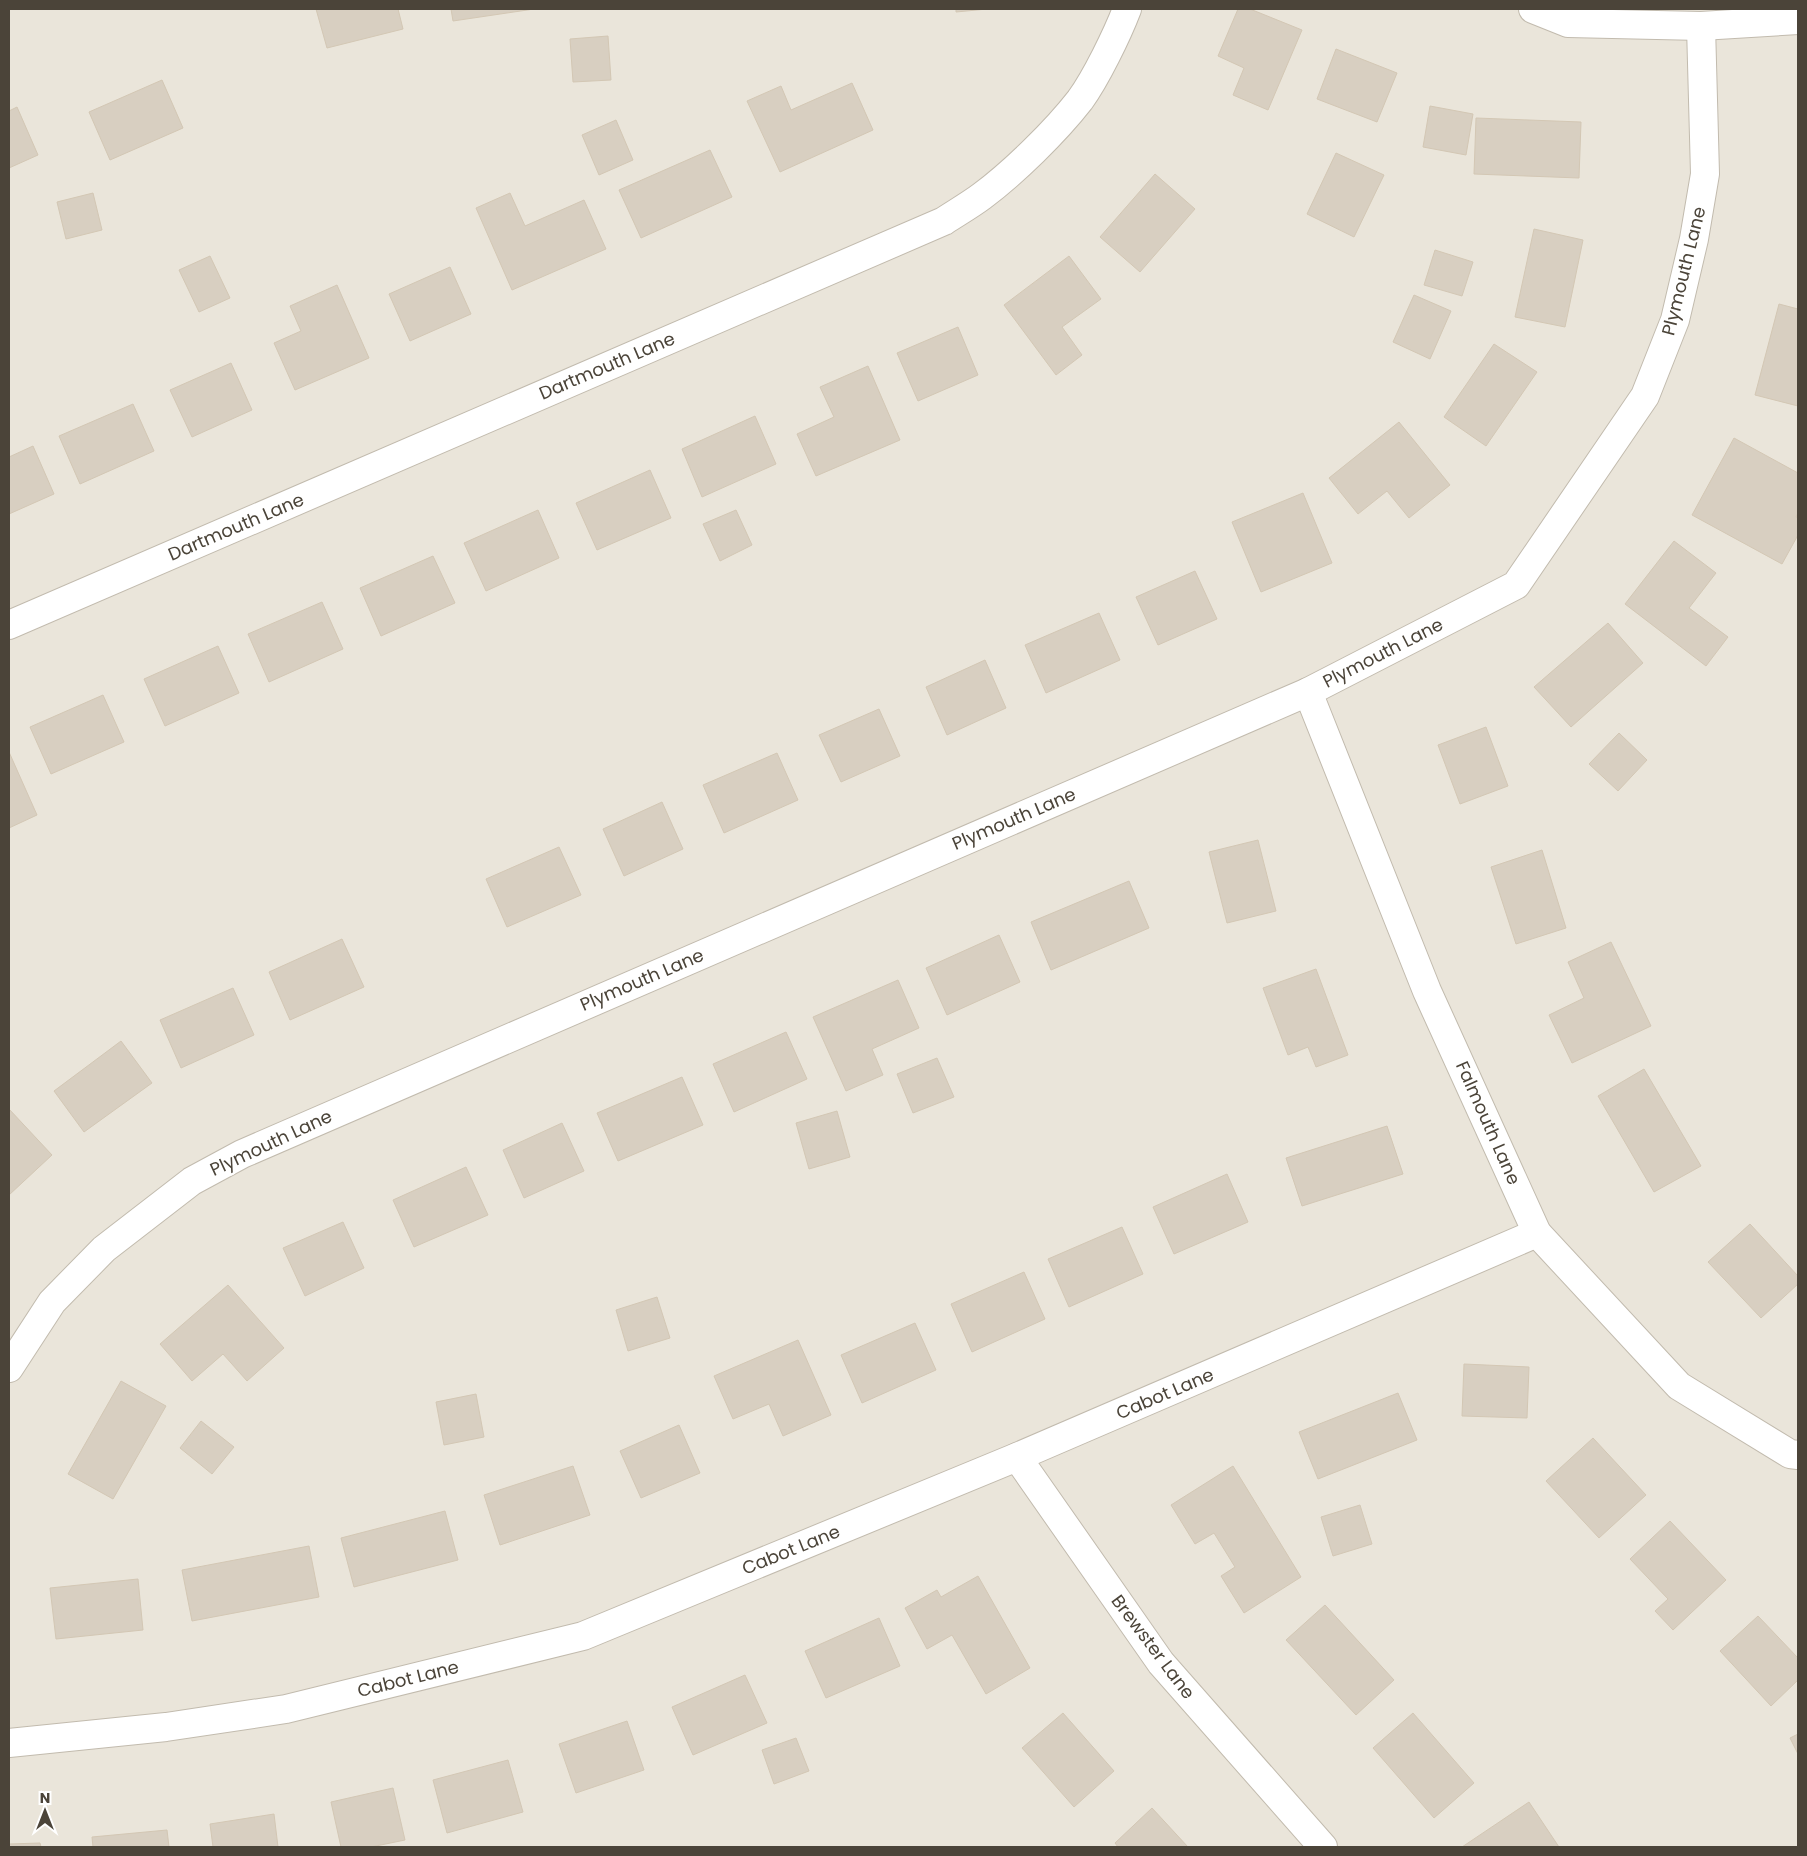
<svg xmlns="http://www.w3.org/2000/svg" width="1807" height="1856" font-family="Poppins,sans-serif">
	<rect width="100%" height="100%" fill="#f6f3ec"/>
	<!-- residential -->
	<rect fill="#eae5da" x="9" y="9" width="1789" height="1838"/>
	<!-- building -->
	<g fill="#d8cfc1" stroke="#d3c7b4">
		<path d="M316 9H398L403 29 327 48Z"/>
		<path d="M451 9H534L453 21Z"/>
		<path d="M956 9H987L956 12Z"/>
		<path d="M1238 9H1250L1302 30 1268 110 1233 95 1244 68 1218 56Z"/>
		<path d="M608 36 611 80 573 82 570 39Z"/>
		<path d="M1336 49 1397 73 1377 122 1317 99Z"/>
		<path d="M162 80 183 128 110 160 89 112Z"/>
		<path d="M852 83 873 130 780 172 747 101 781 86 791 110Z"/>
		<path d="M1430 106 1473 114 1466 155 1423 147Z"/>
		<path d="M17 107 38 155 9 168V111Z"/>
		<path d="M1476 118 1581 122 1579 178 1474 174Z"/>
		<path d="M616 120 633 160 599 175 582 135Z"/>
		<path d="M710 150 732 197 641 238 619 190Z"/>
		<path d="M1336 153 1384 175 1354 237 1307 214Z"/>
		<path d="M1155 174 1195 209 1140 272 1100 237Z"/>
		<path d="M93 193 102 230 66 239 57 202Z"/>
		<path d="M510 193 525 226 584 200 606 249 512 290 476 208Z"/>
		<path d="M1534 229 1583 240 1565 327 1515 317Z"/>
		<path d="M1435 250 1473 262 1462 296 1424 285Z"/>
		<path d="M210 256 230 298 199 312 179 270Z"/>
		<path d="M1069 256 1101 299 1062 327 1082 355 1056 375 1004 305Z"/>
		<path d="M450 267 471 314 410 341 389 294Z"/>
		<path d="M337 285 369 358 295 390 274 343 301 331 290 306Z"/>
		<path d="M1414 295 1451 311 1430 359 1393 342Z"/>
		<path d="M1779 304 1798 309V406L1755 395Z"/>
		<path d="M958 327 978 375 918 401 897 353Z"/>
		<path d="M1494 344 1537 372 1486 446 1444 417Z"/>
		<path d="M231 363 252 410 192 437 170 390Z"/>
		<path d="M868 366 900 440 816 476 797 434 834 417 820 387Z"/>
		<path d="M133 404 154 451 80 484 59 436Z"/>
		<path d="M755 416 776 464 702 497 682 449Z"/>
		<path d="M1399 422 1450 485 1409 518 1387 491 1358 514 1329 478Z"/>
		<path d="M1734 438 1798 473V513L1796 517 1798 518V535L1782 564 1692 515Z"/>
		<path d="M33 446 54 494 9 514V457Z"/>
		<path d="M650 470 671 518 597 550 576 503Z"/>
		<path d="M1303 493 1332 563 1261 592 1232 522Z"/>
		<path d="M538 510 559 558 486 591 464 543Z"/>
		<path d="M736 510 752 545 720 561 703 524Z"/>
		<path d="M1674 541 1716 573 1689 608 1728 637 1706 666 1625 604Z"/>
		<path d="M433 556 455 603 381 636 360 588Z"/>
		<path d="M1195 571 1217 619 1158 645 1136 597Z"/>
		<path d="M322 602 343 649 269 682 248 634Z"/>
		<path d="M1099 613 1120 660 1046 693 1025 645Z"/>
		<path d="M1608 623 1643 663 1571 727 1534 687Z"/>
		<path d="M218 646 239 693 165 726 144 679Z"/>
		<path d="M985 660 1006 708 947 735 926 687Z"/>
		<path d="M103 695 124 742 51 774 30 727Z"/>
		<path d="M879 709 900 756 841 782 819 735Z"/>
		<path d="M1486 727 1508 786 1460 804 1438 745Z"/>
		<path d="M1619 733 1647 760 1618 791 1589 764Z"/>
		<path d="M9 752 37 815 9 828Z"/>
		<path d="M777 753 798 800 724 833 703 785Z"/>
		<path d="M662 802 683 849 624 876 603 829Z"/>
		<path d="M1258 840 1276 911 1227 923 1209 852Z"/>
		<path d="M559 847 581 895 507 927 486 879Z"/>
		<path d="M1542 850 1566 928 1516 944 1491 867Z"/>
		<path d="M1129 881 1149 928 1051 970 1031 922Z"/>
		<path d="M999 935 1020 982 947 1015 926 968Z"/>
		<path d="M342 939 364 987 290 1020 269 972Z"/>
		<path d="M1611 942 1651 1026 1572 1063 1549 1015 1584 998 1568 962Z"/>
		<path d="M1316 969 1348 1055 1316 1067 1308 1047 1288 1055 1263 988Z"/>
		<path d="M898 980 919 1028 872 1049 883 1075 846 1091 813 1017Z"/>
		<path d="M233 988 254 1035 181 1068 160 1020Z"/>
		<path d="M786 1032 807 1079 734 1112 713 1064Z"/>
		<path d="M121 1041 152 1083 84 1132 54 1091Z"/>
		<path d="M937 1058 954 1097 913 1113 897 1074Z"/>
		<path d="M1644 1069 1701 1166 1654 1192 1598 1096Z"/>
		<path d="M682 1077 703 1125 618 1161 597 1113Z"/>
		<path d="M9 1109 52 1155 9 1195Z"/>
		<path d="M837 1111 850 1157 809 1169 796 1123Z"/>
		<path d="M562 1123 584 1171 524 1198 503 1150Z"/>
		<path d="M1387 1126 1403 1174 1302 1206 1286 1158Z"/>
		<path d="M466 1167 488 1215 414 1247 393 1200Z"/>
		<path d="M1227 1174 1248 1222 1174 1254 1153 1207Z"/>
		<path d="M343 1222 364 1268 305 1296 283 1248Z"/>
		<path d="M1750 1224 1798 1276V1284L1761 1318 1708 1262Z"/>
		<path d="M1122 1227 1143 1274 1069 1307 1048 1259Z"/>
		<path d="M1024 1272 1045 1319 972 1352 951 1304Z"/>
		<path d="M228 1285 284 1348 247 1381 223 1354 192 1381 160 1344Z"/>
		<path d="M657 1297 670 1338 628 1351 616 1310Z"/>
		<path d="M915 1323 936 1370 862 1403 841 1355Z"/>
		<path d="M798 1340 831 1415 783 1436 769 1404 733 1419 714 1376Z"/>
		<path d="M1464 1364 1529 1367 1527 1418 1462 1416Z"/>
		<path d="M121 1381 166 1406 113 1499 68 1474Z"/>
		<path d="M1398 1393 1417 1440 1318 1479 1299 1432Z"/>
		<path d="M476 1394 484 1437 444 1445 436 1402Z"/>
		<path d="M201 1421 234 1447 212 1474 180 1448Z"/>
		<path d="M679 1425 700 1473 641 1498 620 1451Z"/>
		<path d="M1593 1438 1646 1495 1599 1538 1546 1481Z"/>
		<path d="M573 1466 590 1515 500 1545 484 1495Z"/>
		<path d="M1233 1466 1301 1577 1244 1613 1221 1576 1235 1567 1214 1533 1195 1544 1171 1505Z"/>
		<path d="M1360 1505 1372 1544 1333 1556 1321 1517Z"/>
		<path d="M445 1511 458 1560 354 1587 341 1538Z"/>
		<path d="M1670 1521 1726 1580 1673 1630 1655 1611 1668 1599 1630 1559Z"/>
		<path d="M309 1546 319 1597 192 1621 182 1570Z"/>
		<path d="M978 1576 1030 1668 986 1694 952 1635 927 1649 905 1608 937 1590 941 1597Z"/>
		<path d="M138 1579 143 1630 56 1639 50 1588Z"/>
		<path d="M1325 1605 1394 1680 1356 1715 1286 1640Z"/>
		<path d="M1758 1616 1798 1658V1680L1771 1706 1720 1651Z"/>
		<path d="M879 1618 900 1666 826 1698 805 1651Z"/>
		<path d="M745 1675 767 1723 693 1755 672 1707Z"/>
		<path d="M1063 1713 1114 1771 1074 1807 1022 1748Z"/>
		<path d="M1413 1713 1474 1783 1434 1818 1373 1748Z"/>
		<path d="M627 1721 644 1770 576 1793 559 1744Z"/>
		<path d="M1798 1734V1754L1790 1738Z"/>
		<path d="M796 1738 809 1771 774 1784 762 1750Z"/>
		<path d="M508 1760 523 1812 447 1833 433 1780Z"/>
		<path d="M393 1788 405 1840 371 1847H341L331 1802Z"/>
		<path d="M1529 1802 1559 1847H1462Z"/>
		<path d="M1152 1808 1188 1847H1118L1115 1843Z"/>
		<path d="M274 1814 278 1847H213L210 1824Z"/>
		<path d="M167 1830 169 1847H93L92 1837Z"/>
		<path d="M40 1843 41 1847H9V1844Z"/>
	</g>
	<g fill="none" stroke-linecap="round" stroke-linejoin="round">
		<!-- minor casing -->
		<g stroke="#c2bbae" stroke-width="30">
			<g id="minor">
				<path d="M1533 9 1568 23 1701 26 1798 20"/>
				<path d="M9 625 944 221C956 213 970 205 982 196 1014 172 1055 132 1080 100 1096 78 1117 35 1127 9"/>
				<path d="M1308 692 1427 991 1537 1233 1679 1386 1790 1454 1798 1455"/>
				<path d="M9 1368 52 1302 104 1249 192 1181 242 1154 1308 692 1516 585 1645 396 1675 320 1694 239 1705 174 1701 26"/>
				<path d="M1017 1457 1161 1663 1323 1847"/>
				<path d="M9 1743 166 1727 286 1709 583 1636 1017 1457 1537 1233"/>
			</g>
		</g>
		<!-- minor -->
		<use href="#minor" stroke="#fff" stroke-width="28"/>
	</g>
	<g text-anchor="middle" stroke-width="4.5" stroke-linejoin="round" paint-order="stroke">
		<!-- street labels -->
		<g font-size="18" fill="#4b4439" stroke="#fff">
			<text transform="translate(1684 271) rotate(-76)" y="6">Plymouth Lane</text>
			<text transform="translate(607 366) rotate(-23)" y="6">Dartmouth Lane</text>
			<text transform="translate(236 527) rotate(-23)" y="6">Dartmouth Lane</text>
			<text transform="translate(1383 653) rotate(-27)" y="6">Plymouth Lane</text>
			<text transform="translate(1014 819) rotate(-23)" y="6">Plymouth Lane</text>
			<text transform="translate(642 980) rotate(-23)" y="6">Plymouth Lane</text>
			<text transform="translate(1488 1123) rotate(66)" y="6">Falmouth Lane</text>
			<text transform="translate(271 1143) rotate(-25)" y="6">Plymouth Lane</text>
			<text transform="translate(1165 1394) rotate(-23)" y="6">Cabot Lane</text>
			<text transform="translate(791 1550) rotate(-22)" y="6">Cabot Lane</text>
			<text transform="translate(1153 1647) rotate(53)" y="6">Brewster Lane</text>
			<text transform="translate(408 1679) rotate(-14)" y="6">Cabot Lane</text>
		</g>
	</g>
	<!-- border -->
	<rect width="1807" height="1856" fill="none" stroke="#4b4439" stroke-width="20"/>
	<!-- north arrow -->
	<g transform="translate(45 1811)" stroke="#ffffff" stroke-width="4" paint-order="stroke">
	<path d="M0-4L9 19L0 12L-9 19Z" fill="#4b4439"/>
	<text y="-8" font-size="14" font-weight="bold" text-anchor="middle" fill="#4b4439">N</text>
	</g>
</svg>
